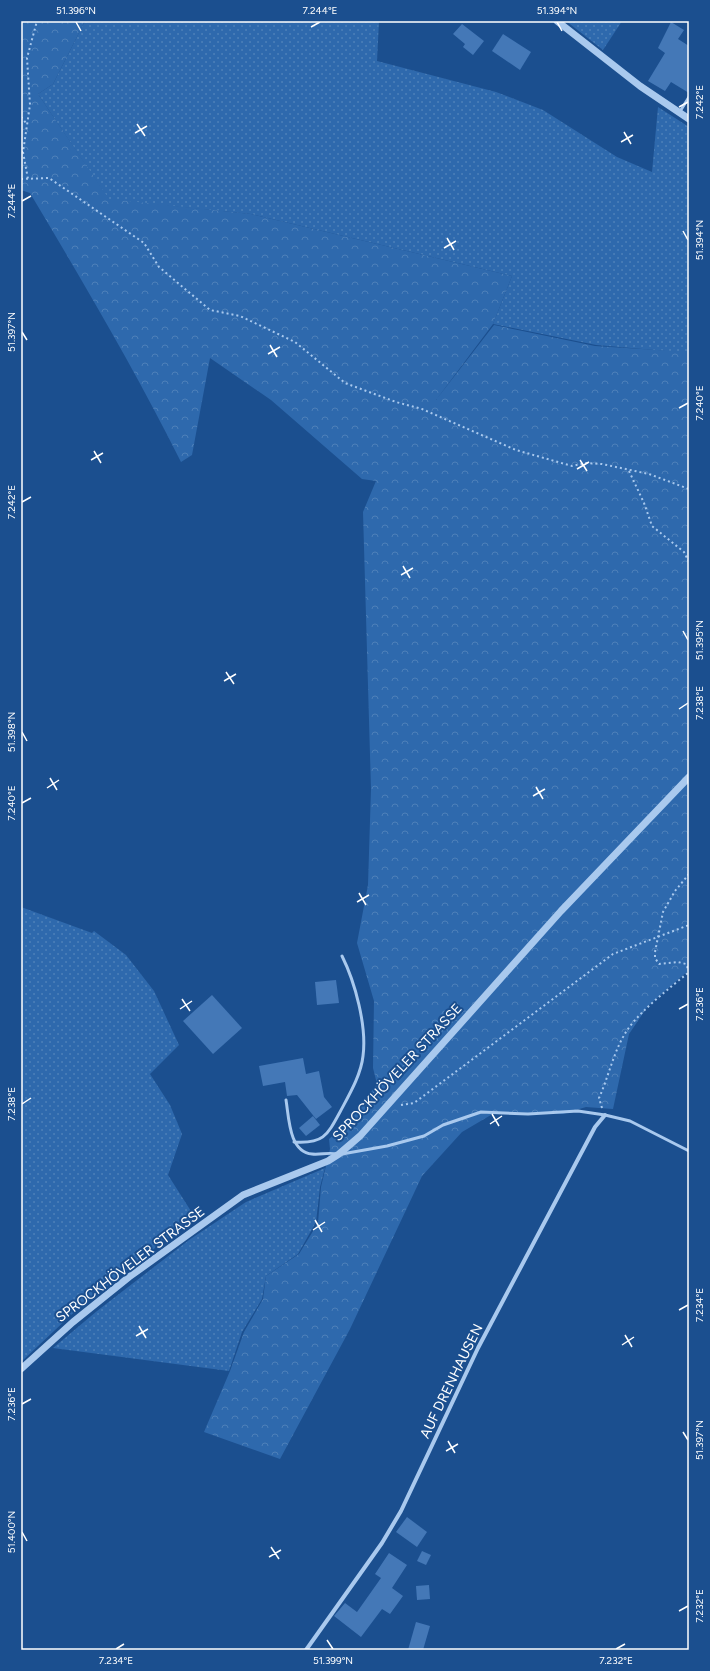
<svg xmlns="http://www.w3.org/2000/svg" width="710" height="1671" font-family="Figtree,sans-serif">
	<defs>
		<pattern id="grass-dots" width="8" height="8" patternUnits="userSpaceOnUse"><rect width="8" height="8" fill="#2e69ad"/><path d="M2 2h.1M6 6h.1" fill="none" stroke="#4d80b9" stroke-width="1.8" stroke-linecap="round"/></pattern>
		<pattern id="forest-crowns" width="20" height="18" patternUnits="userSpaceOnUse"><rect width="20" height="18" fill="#2e69ad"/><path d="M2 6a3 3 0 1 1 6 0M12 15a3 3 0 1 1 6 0" fill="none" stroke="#4d80b9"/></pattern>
	</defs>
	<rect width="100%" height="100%" fill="#1b4f8f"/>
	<!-- grass -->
	<g fill="url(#grass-dots)">
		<path d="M85 21H379L377 61 496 92 543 110 617 157 652 172 658 107 689 127V353L596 345 493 324 512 276 251 214 109 200 38 94 53 84Z"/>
		<path d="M566 21H622L603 50Z"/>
		<path d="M21 907 92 933 94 931 126 955 154 991 179 1045 150 1074 170 1105 182 1134 168 1175 196 1219 155 1248 71 1315 21 1362Z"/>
		<path d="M325 1168 320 1187 316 1222 298 1254 266 1276 262 1299 242 1332 229 1371 53 1348 97 1311 189 1240 246 1202Z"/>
	</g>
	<!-- forest -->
	<path fill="url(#forest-crowns)" d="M21 21H85L53 84 38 94 109 199 251 214 512 276 493 324 436 400 494 325 595 346 689 352V970L648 1006 629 1034 613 1109 586 1107 563 1114 496 1112 462 1132 422 1176 350 1329 280 1459 204 1432 230 1371 244 1332 263 1299 266 1276 299 1254 318 1223 321 1187 330 1149 329 1139 347 1123 377 1084 373 1068 374 1001 357 943 368 885 371 789 363 512 376 481 362 479 271 400 210 358 192 455 181 462C135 370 83 282 30 193L21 190Z"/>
	<!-- building -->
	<g fill="#4478b7">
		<path d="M671 22 684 30 678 39 689 46V93L671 82 665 91 648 81 665 53 658 48Z"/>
		<path d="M462 24 484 41 473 55 463 47 465 44 453 34Z"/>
		<path d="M503 34 531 52 520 70 492 51Z"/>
		<path d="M336 980 339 1003 317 1005 315 982Z"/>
		<path d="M212 995 242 1028 213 1054 183 1021Z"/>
		<path d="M303 1058 306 1074 319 1071 324 1097 332 1107 316 1119 297 1095 287 1096 285 1082 263 1086 259 1066Z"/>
		<path d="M313 1116 320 1125 306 1136 299 1128Z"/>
		<path d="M407 1517 427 1532 417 1547 396 1532Z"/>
		<path d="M422 1551 431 1555 426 1565 417 1561Z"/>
		<path d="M389 1553 407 1565 392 1588 403 1596 390 1614 382 1609 361 1637 334 1616 345 1603 357 1612 381 1578 375 1574Z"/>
		<path d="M429 1585 430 1599 417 1600 416 1586Z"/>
		<path d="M416 1622 430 1626 423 1650H408Z"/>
	</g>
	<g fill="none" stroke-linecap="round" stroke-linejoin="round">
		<!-- path -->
		<g stroke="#a9c9ee" stroke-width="2" stroke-dasharray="2 3" stroke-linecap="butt">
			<path d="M21 117 27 124"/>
			<path d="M21 152H23L30 105 27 58 37 21"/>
			<path d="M23 152 28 179"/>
			<path d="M21 179 49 178 144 243 159 267 210 310 240 316 295 342 345 383 396 402 422 409 516 450 572 466 586 463 602 464 649 474 689 489"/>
			<path d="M629 471 644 503 652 526 684 552 689 562"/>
			<path d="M689 874 675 891 663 912 655 952V958L659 964 678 962 686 964 689 971"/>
			<path d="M401 1105 414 1103 613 954 689 925"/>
			<path d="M602 1108 599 1098C609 1076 614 1049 628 1029 642 1009 670 988 689 972"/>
		</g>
		<!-- service -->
		<g stroke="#a9c9ee" stroke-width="3">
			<path d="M679 113 689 97"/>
			<path d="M286 1100C289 1118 289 1152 312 1154 321 1155 328 1152 337 1154"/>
			<path d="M294 1142C323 1144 327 1136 340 1112 349 1095 361 1075 363 1056 367 1026 355 982 342 956"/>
			<path d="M342 1154 387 1146 424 1136 443 1125 481 1112 528 1114 578 1111 605 1115 630 1121 689 1151"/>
		</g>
		<!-- minor -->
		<path stroke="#a9c9ee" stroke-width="4" d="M306 1650 382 1543 401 1511 478 1348 595 1127 605 1115"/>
		<!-- tertiary -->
		<g stroke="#a9c9ee" stroke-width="7">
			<path d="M557 21 640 86 689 119"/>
			<path d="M21 1369 73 1322 129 1277 243 1195 328 1161 339 1154 360 1136 561 911 689 777"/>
		</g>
	</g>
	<!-- ticks -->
	<path fill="none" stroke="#fff" stroke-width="1.5" d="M76 22 81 31M557 22 562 31M311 27 320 22M679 107 688 102M137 124 145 136M624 132 631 144M135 133 147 126M621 142 633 135M22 201 31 196M683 231 688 240M447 238 454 250M444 248 456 241M22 332 27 340M270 345 277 357M268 354 280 347M679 408 688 403M94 451 101 463M91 460 103 453M580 460 587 471M577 469 589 462M22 502 31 497M403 566 410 578M401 575 413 568M683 631 688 640M226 672 234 684M224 681 236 674M679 709 688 703M22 732 27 741M50 778 57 790M536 787 543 799M47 788 59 780M533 796 545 789M22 803 31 798M359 893 366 905M357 902 369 895M182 999 190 1011M180 1009 192 1001M679 1009 688 1004M22 1104 31 1098M492 1114 499 1126M490 1124 502 1116M315 1220 322 1232M313 1230 325 1222M679 1310 688 1305M139 1326 146 1338M625 1335 632 1347M136 1336 148 1329M622 1345 634 1337M22 1404 31 1399M683 1432 688 1440M448 1441 455 1453M446 1451 458 1444M22 1532 27 1541M271 1547 279 1559M269 1557 281 1550M679 1611 688 1606M327 1640 333 1649M116 1649 124 1644M616 1649 625 1644"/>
	<g text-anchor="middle" stroke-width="4" stroke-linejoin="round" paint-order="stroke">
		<!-- street labels -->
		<g font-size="14" fill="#fff" stroke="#1b4f8f">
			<text transform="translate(397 1072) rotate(-47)" y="5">SPROCKHÖVELER STRASSE</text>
			<text transform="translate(130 1264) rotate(-37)" y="5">SPROCKHÖVELER STRASSE</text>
			<text transform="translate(451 1381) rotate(-64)" y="5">AUF DRENHAUSEN</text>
		</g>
	</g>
	<!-- border -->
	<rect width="710" height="1671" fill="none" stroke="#1b4f8f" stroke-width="44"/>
	<rect x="22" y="22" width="666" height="1627" fill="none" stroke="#fff" stroke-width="1.5"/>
	<g font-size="10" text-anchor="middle" fill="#fff">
		<text x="76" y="14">51.396°N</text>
		<text x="320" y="14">7.244°E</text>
		<text x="557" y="14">51.394°N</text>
		<text transform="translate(699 102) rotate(-90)" y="4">7.242°E</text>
		<text transform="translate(11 201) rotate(-90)" y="4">7.244°E</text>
		<text transform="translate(699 240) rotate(-90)" y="4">51.394°N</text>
		<text transform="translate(11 332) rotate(-90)" y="4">51.397°N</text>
		<text transform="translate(699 403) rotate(-90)" y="4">7.240°E</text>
		<text transform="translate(11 502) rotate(-90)" y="4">7.242°E</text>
		<text transform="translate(699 640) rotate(-90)" y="4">51.395°N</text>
		<text transform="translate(699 703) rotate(-90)" y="4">7.238°E</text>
		<text transform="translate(11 732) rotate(-90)" y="4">51.398°N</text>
		<text transform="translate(11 803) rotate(-90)" y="4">7.240°E</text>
		<text transform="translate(699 1004) rotate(-90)" y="4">7.236°E</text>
		<text transform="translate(11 1104) rotate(-90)" y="4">7.238°E</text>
		<text transform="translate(699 1305) rotate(-90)" y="4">7.234°E</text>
		<text transform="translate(11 1404) rotate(-90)" y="4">7.236°E</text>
		<text transform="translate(699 1440) rotate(-90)" y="4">51.397°N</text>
		<text transform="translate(11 1532) rotate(-90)" y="4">51.400°N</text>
		<text transform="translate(699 1606) rotate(-90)" y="4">7.232°E</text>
		<text x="116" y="1664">7.234°E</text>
		<text x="333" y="1664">51.399°N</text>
		<text x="616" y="1664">7.232°E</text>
	</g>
</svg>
